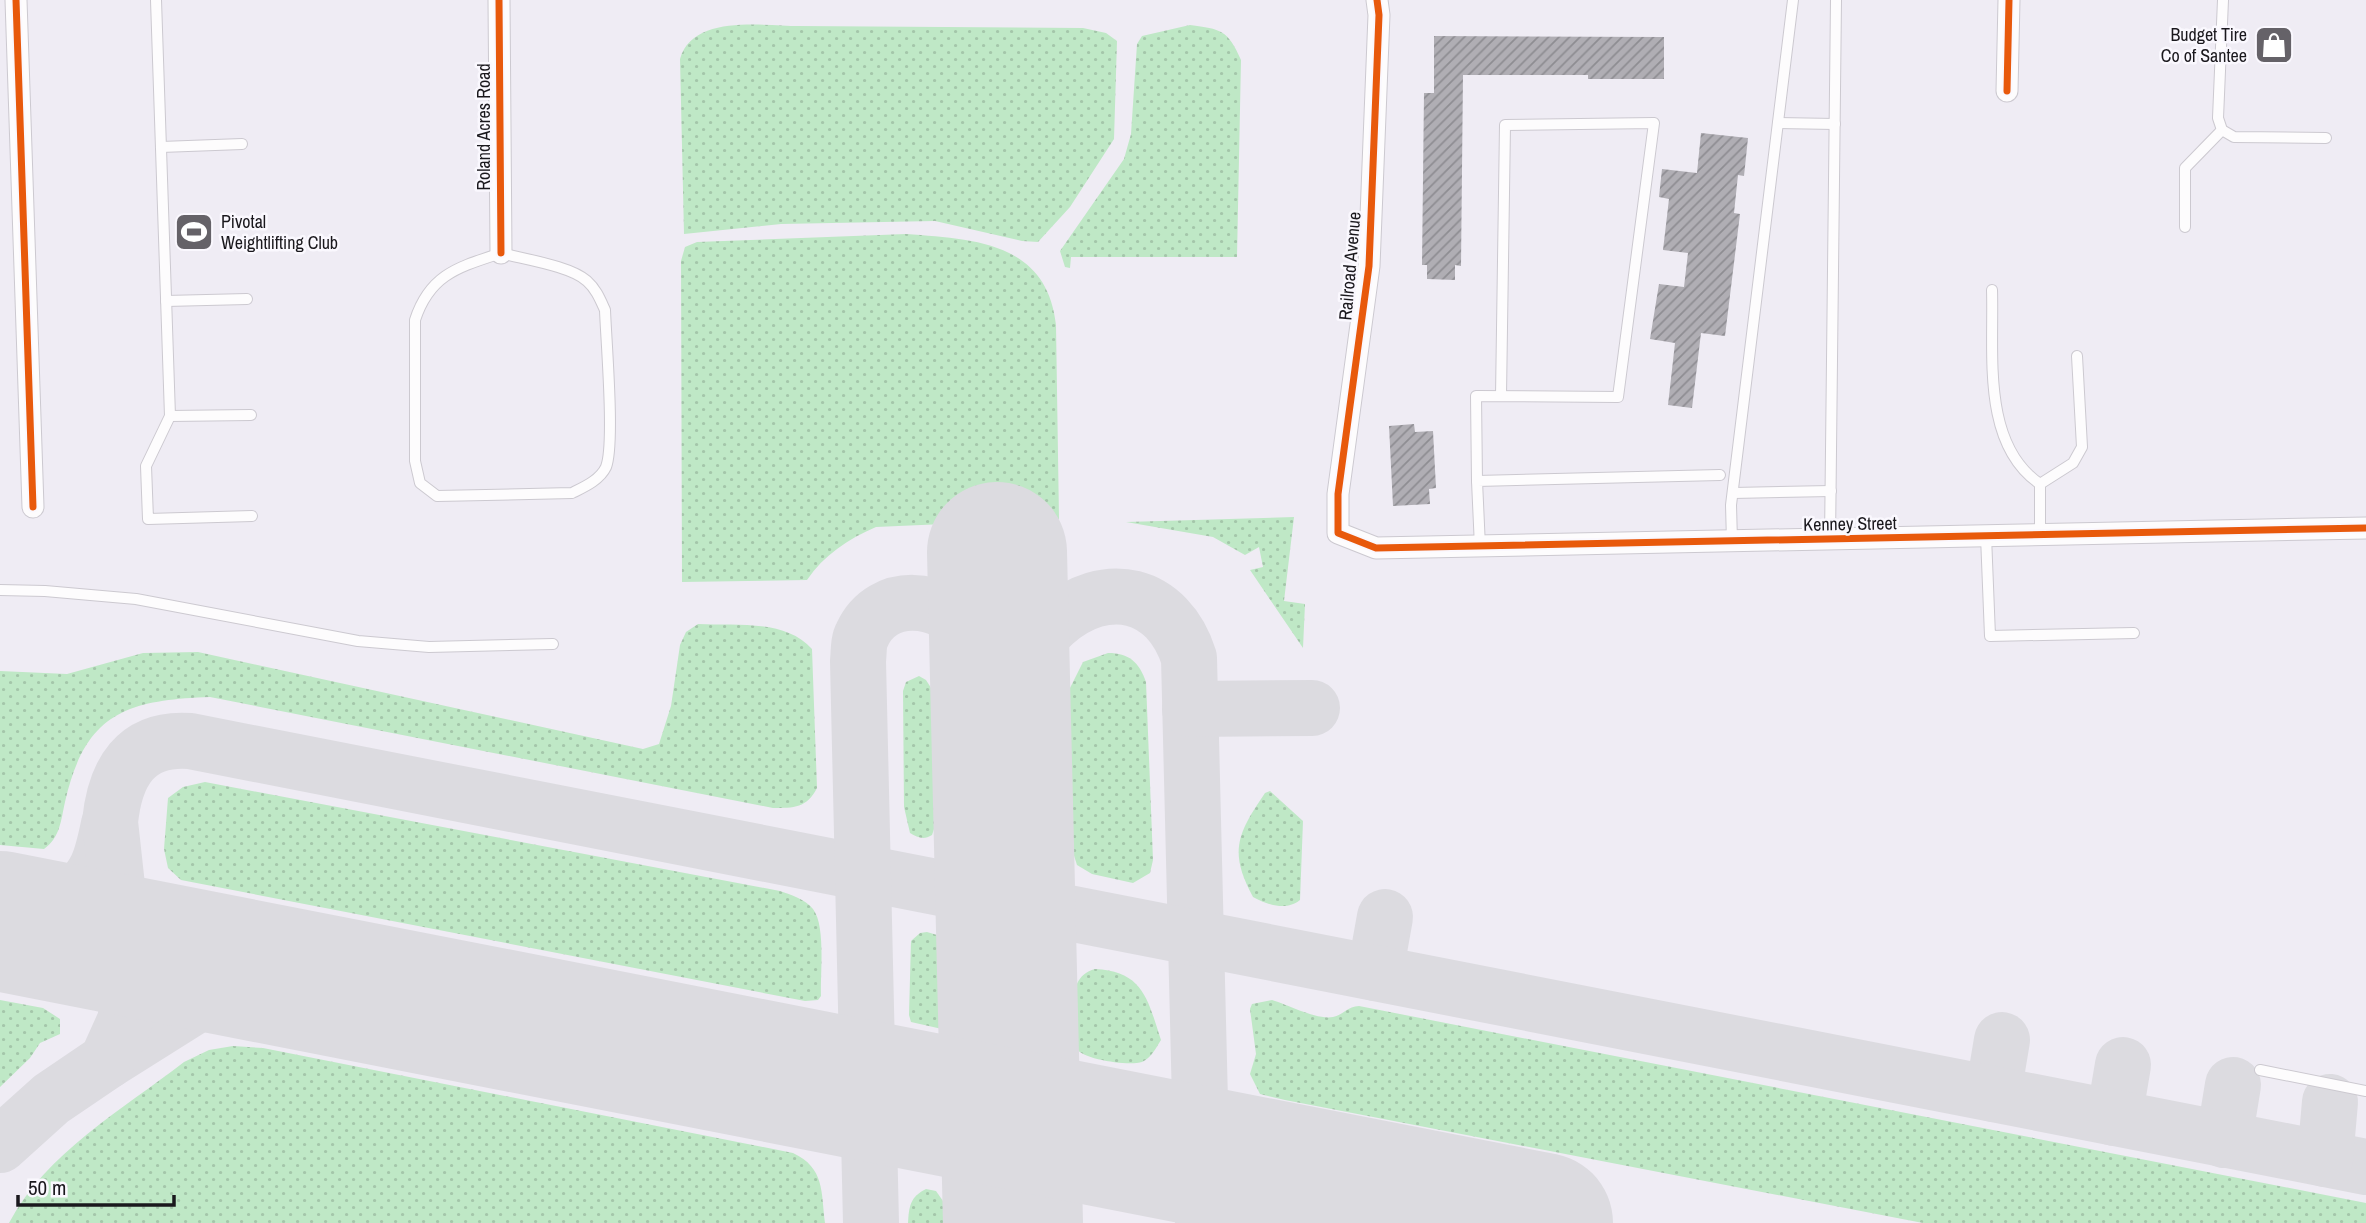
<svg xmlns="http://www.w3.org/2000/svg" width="2366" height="1223" font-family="'Archivo Narrow',sans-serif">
	<defs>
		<pattern id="grass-dots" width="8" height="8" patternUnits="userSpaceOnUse" patternTransform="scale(1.75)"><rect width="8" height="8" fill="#bfe8c6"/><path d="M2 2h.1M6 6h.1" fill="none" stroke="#a4c6aa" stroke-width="1.8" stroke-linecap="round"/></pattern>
		<pattern id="building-hatch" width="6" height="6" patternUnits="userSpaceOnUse" patternTransform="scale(1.75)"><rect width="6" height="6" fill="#b0aeb4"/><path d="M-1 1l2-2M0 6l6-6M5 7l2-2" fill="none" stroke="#8e8d92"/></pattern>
	</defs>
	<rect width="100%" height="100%" fill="#efecf4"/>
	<!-- grass -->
	<g fill="url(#grass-dots)">
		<path d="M1190 25C1221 29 1228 30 1241 60L1237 257H1071L1070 268 1065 267 1060 251 1124 159 1131 134 1137 44 1142 36Z"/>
		<path d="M799 26 1083 28 1106 33 1117 41 1114 139 1070 207 1038 242 1022 241 935 221 781 224 684 234 680 59C693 14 762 26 799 26Z"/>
		<path d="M906 234C974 239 1047 242 1056 325L1059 519 876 527C848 539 824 555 807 580L682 582 681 261 685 247 697 242Z"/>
		<path d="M1294 517 1284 601 1305 604 1303 648 1250 570 1263 567 1259 547 1245 555 1213 537 1126 522Z"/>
		<path d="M698 624C736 626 785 619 812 649L817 788C807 808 794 808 773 808L210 697C127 700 85 713 65 802 61 820 60 838 44 849L0 845V671L67 674 143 653 198 652 643 749 659 744 671 706 680 645 686 632Z"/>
		<path d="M1108 653C1129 653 1139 662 1146 682L1153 860 1150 873 1133 883 1092 874 1077 865 1069 840 1067 716 1068 692 1083 662Z"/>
		<path d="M919 676 926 680 933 691 937 820 932 835C924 840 918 838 910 833L904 807 903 691 906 682Z"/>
		<path d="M205 782 780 891C791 895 805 899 813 909 826 926 820 974 821 996L818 1000 805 1001 181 880 168 868 164 849 168 798 183 787Z"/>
		<path d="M1270 791 1303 821 1300 900C1287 911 1267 905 1253 897 1228 851 1238 833 1265 793Z"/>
		<path d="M927 932 937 935 942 947 945 1028 942 1029 911 1022 909 1015 911 941 920 933Z"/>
		<path d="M1095 969C1144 971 1148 1001 1161 1040 1156 1048 1151 1058 1142 1062 1129 1066 1083 1060 1076 1048 1075 1023 1063 977 1095 969Z"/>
		<path d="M0 1000 43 1008 60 1019V1034L40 1043 30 1058 0 1087Z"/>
		<path d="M1272 1000C1289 1005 1316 1020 1333 1017 1343 1015 1348 1006 1359 1006L2366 1203V1223H1923L1285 1100 1260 1094 1250 1074 1256 1054 1250 1009 1252 1004Z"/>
		<path d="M233 1046 263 1048 793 1153C825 1168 821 1192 825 1223H9C46 1153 122 1110 184 1062L209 1050Z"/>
		<path d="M926 1189 936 1191 943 1201V1223H908C909 1206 910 1197 926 1189Z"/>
	</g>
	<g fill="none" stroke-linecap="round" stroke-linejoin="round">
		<!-- taxiway -->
		<g stroke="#dcdbe0" stroke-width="56">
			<path d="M1001 709C1014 678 1028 646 1054 623 1106 577 1168 592 1189 658L1203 1223"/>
			<path d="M1190 709 1312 708"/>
			<path d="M116 883C138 958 219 960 283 972"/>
			<path d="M0 917C35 923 81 901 97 867 103 854 106 839 109 824"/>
			<path d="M0 926C53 936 113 946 128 1008"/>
			<path d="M1375 973 1385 917"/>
			<path d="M107 1061 196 1005 227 991 259 982 293 983 489 1021"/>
			<path d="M1993 1094 2002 1040"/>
			<path d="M2114 1118 2123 1065"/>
			<path d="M2224 1140 2233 1085"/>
			<path d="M0 1145 51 1099 107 1061 125 1021 129 995 110 822C115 773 135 737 190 741L2366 1167"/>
			<path d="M2325 1159 2330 1102"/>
			<path d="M871 1223 858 661C859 653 858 642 862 635 883 589 942 597 970 630 987 651 994 683 1001 709"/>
		</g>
		<!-- runway -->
		<g stroke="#dcdbe0" stroke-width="140">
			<path d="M997 552 1013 1223"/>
			<path d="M0 921 1543 1223"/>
		</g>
	</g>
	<!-- building -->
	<g fill="url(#building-hatch)">
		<path d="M1434 36 1664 37V79H1588V75H1463L1461 266 1455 265V280L1427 279V265H1422L1424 93H1434Z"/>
		<path d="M1701 133 1748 138 1744 176 1738 175 1734 213 1740 214 1725 336 1701 333 1692 408 1668 405 1675 343 1650 339 1659 284 1684 287 1688 253 1663 250 1669 199 1659 197 1662 169 1697 173Z"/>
		<path d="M1414 424 1415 432 1433 431 1436 488 1429 489 1430 504 1393 506 1389 426Z"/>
	</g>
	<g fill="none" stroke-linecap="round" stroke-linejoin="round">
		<!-- service casing -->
		<g stroke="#ccc9d0" stroke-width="12">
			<g id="service">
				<path d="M156 0 170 416 146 466 148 519 252 516"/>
				<path d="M2223 0 2218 118 2222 130 2234 137 2326 138"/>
				<path d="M1778 123 1835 124"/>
				<path d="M161 147 242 144"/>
				<path d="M2185 227V168L2222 130"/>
				<path d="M501 253C523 259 571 266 587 281 596 289 600 299 605 310 606 340 615 444 606 467 600 480 584 487 572 493L437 496 420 483 415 461V320C430 274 459 267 501 253Z"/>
				<path d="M1992 290C1994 353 1981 444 2040 484V535"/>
				<path d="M166 301 247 299"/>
				<path d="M170 416 251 415"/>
				<path d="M1477 481 1476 396 1618 397 1654 123 1505 125 1501 396"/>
				<path d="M2040 484 2073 463 2082 447 2077 356"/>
				<path d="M1733 493 1831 491"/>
				<path d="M1986 536 1990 636 2134 633"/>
				<path d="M1830 540 1836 0"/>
				<path d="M1732 541 1731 505 1793 0"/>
				<path d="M1480 547 1477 481 1720 475"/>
				<path d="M0 590 45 591 136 599 358 641 429 647 553 644"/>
				<path d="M2260 1070 2366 1091"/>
			</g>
		</g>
		<!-- minor casing -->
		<g stroke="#ccc9d0" stroke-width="23">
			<g id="minor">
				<path d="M16 0 33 507"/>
				<path d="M499 0 501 253"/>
				<path d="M1377 0 1379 15 1369 266 1338 494V533L1376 548 2366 528"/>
				<path d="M2007 91 2009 0"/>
			</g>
		</g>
		<!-- service -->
		<use href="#service" stroke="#fdfcfd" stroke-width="10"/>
		<!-- minor -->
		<use href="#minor" stroke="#fdfcfd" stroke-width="21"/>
		<!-- cycleway casing -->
		<g stroke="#faf8fe" stroke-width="11">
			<g id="cycleway">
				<path d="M16 0 33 507"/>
				<path d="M499 0 501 253"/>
				<path d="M1377 0 1379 15 1369 266 1338 494V533L1376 548 2366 528"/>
				<path d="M2007 91 2009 0"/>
			</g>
		</g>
		<!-- cycleway -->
		<use href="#cycleway" stroke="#e8590c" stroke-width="7"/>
	</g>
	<!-- icons -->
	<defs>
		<g id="shop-square" transform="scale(2.0125)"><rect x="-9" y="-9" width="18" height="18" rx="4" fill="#656268" stroke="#faf8fe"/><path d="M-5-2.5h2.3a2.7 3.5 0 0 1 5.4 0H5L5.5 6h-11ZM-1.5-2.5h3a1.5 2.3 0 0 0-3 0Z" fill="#fff"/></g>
		<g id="stadium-square" transform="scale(2.0125)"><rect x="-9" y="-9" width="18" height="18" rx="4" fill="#656268" stroke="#faf8fe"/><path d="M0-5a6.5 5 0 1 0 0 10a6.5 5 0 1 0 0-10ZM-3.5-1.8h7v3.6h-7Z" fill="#fff"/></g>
	</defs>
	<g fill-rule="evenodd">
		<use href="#shop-square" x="2274" y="45"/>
		<use href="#stadium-square" x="194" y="232"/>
	</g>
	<g text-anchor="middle" stroke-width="5" stroke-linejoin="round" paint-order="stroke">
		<!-- poi labels -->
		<g font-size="18" fill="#1a181d" stroke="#faf8fe" text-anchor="end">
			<text x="2247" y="41">Budget Tire<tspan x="2247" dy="21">Co of Santee</tspan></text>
			<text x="221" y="228" text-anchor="start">Pivotal<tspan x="221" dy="21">Weightlifting Club</tspan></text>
		</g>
		<!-- street labels -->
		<g font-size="18" fill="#1a181d" stroke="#faf8fe">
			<text transform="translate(484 127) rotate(-90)" y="6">Roland Acres Road</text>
			<text transform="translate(1350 266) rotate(-85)" y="6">Railroad Avenue</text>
			<text transform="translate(1850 524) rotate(-1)" y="6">Kenney Street</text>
		</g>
	</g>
	<!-- scale -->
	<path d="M18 1195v10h156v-10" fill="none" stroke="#1a181d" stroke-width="3.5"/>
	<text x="28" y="1195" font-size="21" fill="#1a181d" stroke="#faf8fe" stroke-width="5" paint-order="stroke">50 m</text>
</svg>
